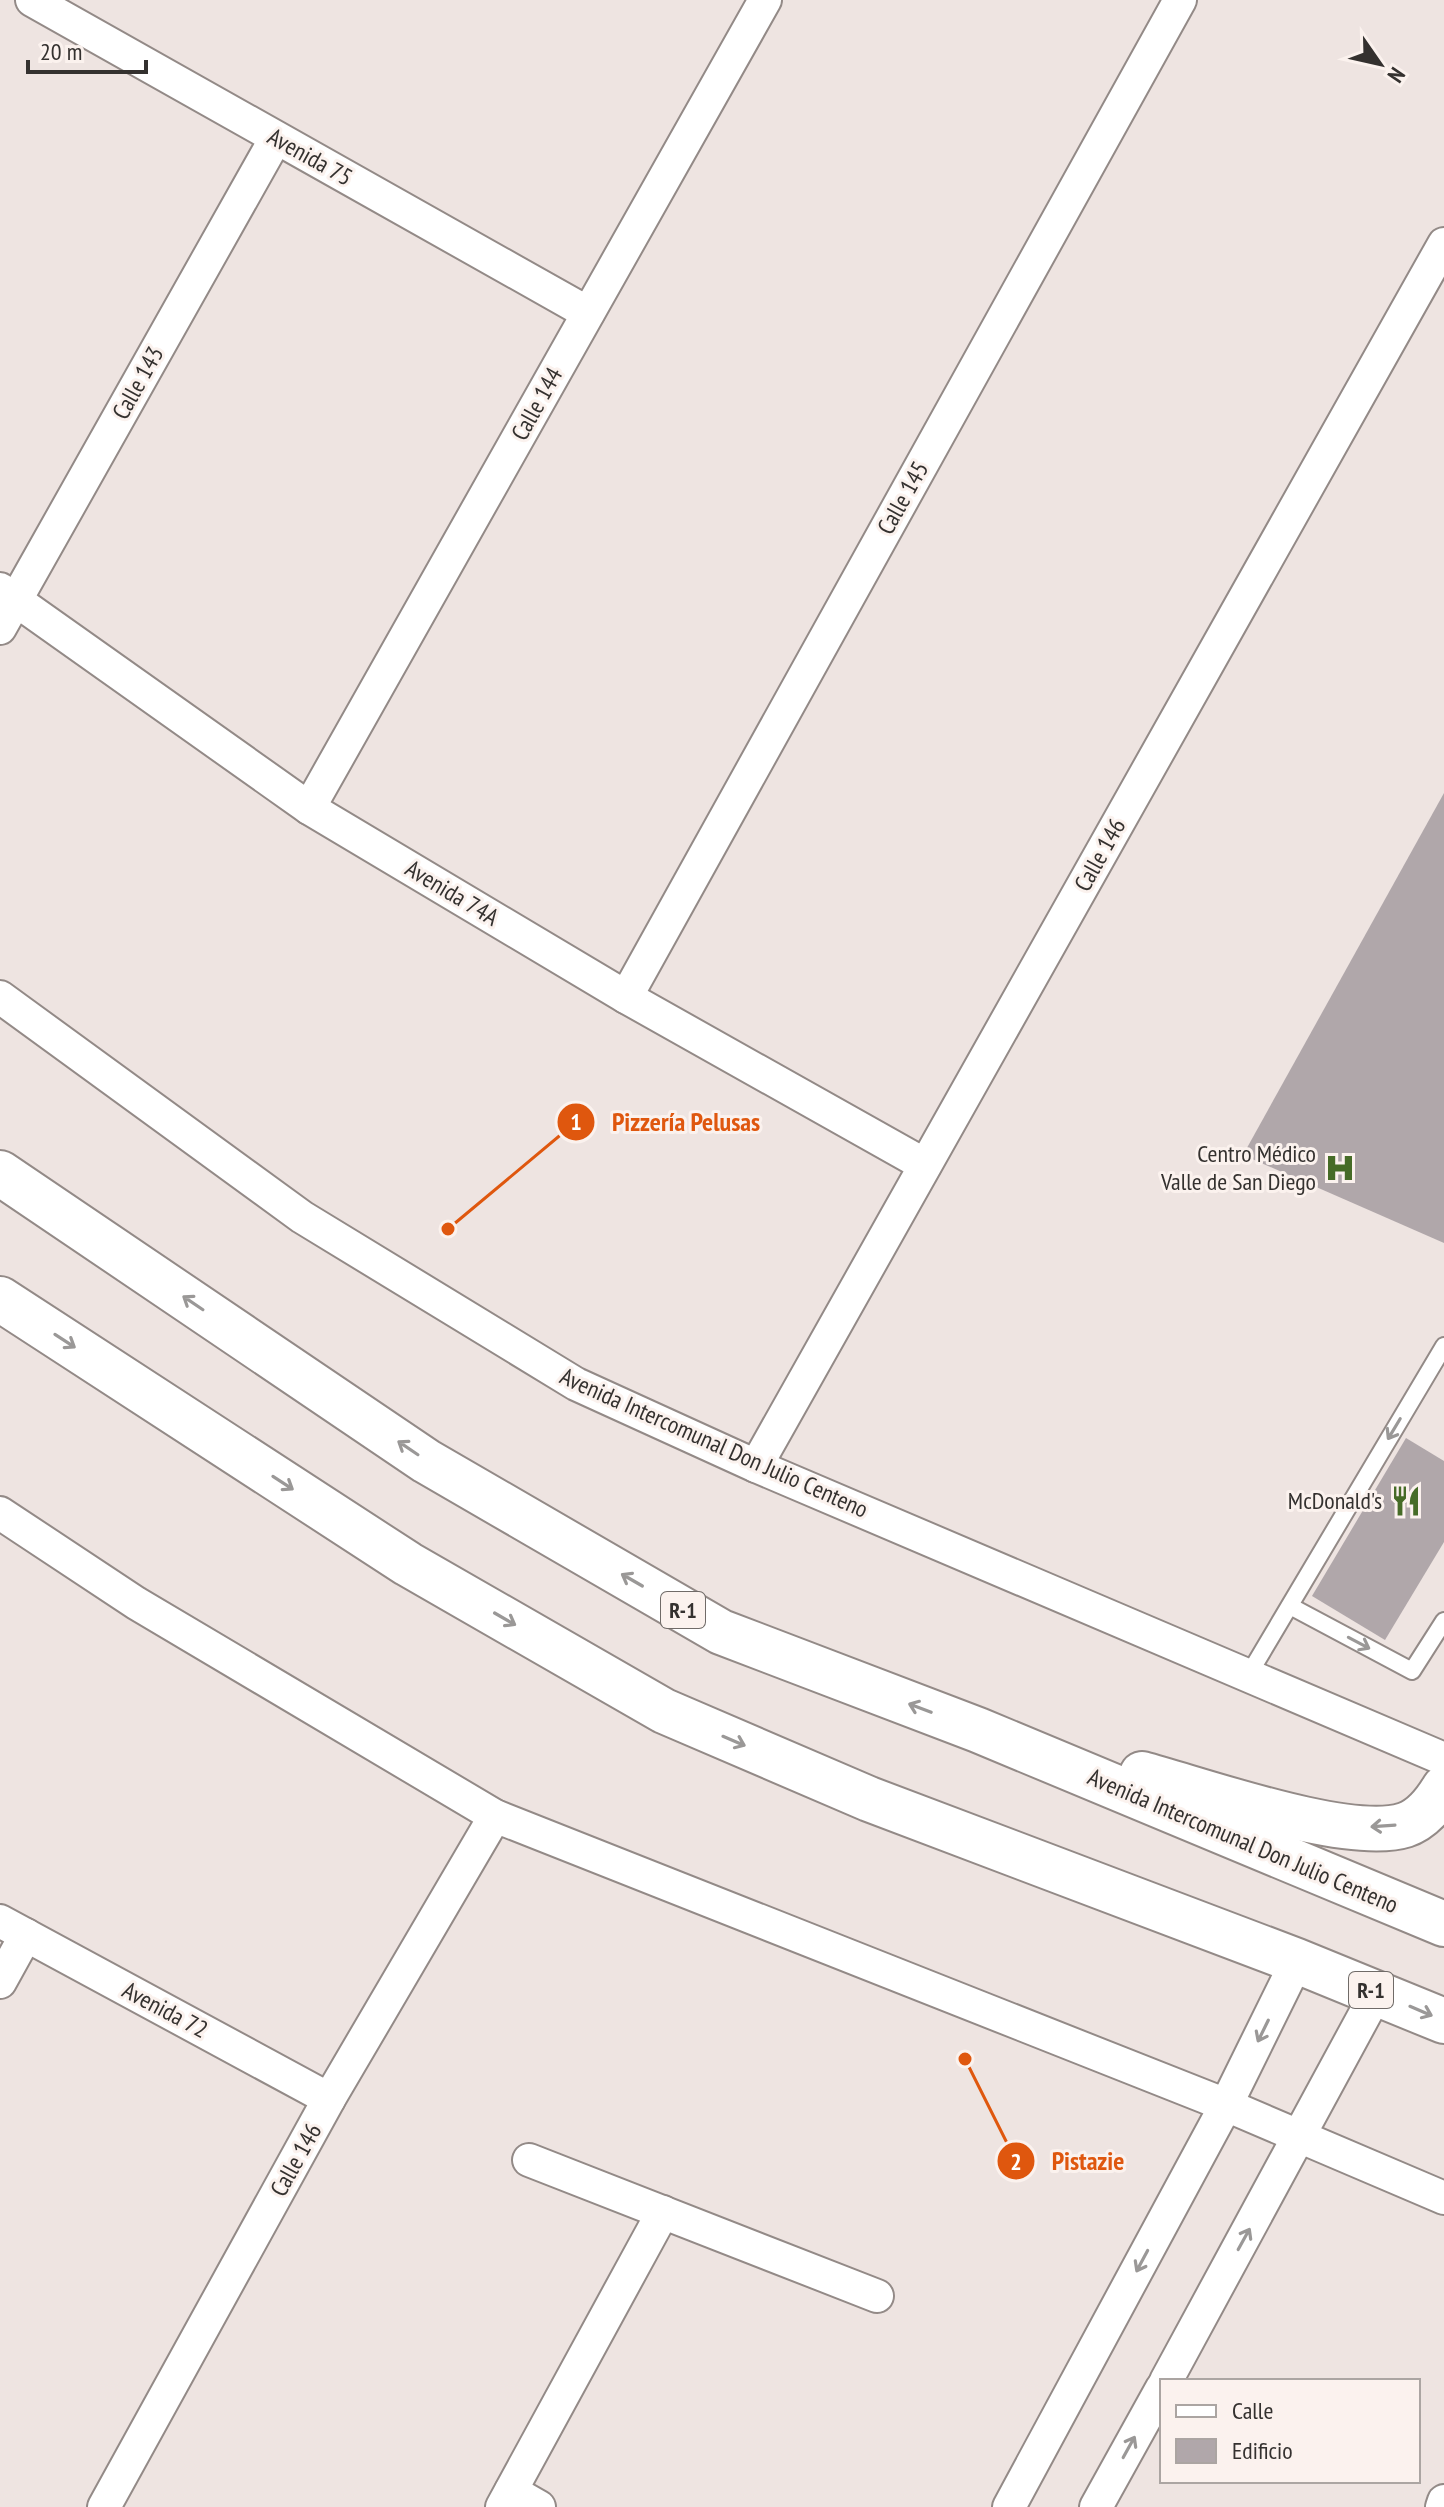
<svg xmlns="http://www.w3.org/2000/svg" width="1444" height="2507" font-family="'PT Sans Narrow',sans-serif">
	<rect width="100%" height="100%" fill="#eee4e1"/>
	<!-- building -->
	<g fill="#b0a7aa">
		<path d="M1444 793V1243L1243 1155Z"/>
		<path d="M1406 1438 1444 1461V1542L1385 1640 1312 1596Z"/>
	</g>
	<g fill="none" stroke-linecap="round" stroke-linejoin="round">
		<!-- service casing -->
		<g stroke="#938a87" stroke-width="20">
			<g id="service">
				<path d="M1290 1606 1412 1671 1444 1621"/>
				<path d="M1249 1674 1444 1346"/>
			</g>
		</g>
		<!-- minor casing -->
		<g stroke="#938a87" stroke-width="36">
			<g id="minor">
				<path d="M32 0 588 313"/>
				<path d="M0 589 309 808 626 997 925 1165"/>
				<path d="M0 628 276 138"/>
				<path d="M309 808 765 0"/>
				<path d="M0 997 302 1217 576 1384 756 1466 1444 1759"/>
				<path d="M626 997 1180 0"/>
				<path d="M756 1466 1444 244"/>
				<path d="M0 1513 136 1603 495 1816 1226 2105 1444 2198"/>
				<path d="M0 1921 329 2099"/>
				<path d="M0 1982 26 1935"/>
				<path d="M529 2160 877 2296"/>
				<path d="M1166 2381 1377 1992"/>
				<path d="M511 2491 539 2507"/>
				<path d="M104 2507 329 2099 495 1816"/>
				<path d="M502 2507 663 2212"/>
				<path d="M1009 2507 1226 2105 1297 1961"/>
				<path d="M1096 2507 1162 2388"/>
				<path d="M1442 2507 1444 2501"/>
			</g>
		</g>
		<!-- primary casing -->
		<g stroke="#938a87" stroke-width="48">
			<g id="primary">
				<path d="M0 1173 426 1461 721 1632 978 1730 1444 1924"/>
				<path d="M0 1299 408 1564 664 1711 869 1799 1297 1961 1444 2021"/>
				<path d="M1142 1774C1202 1790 1349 1843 1405 1825 1423 1819 1435 1803 1444 1788"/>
			</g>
		</g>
		<!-- service -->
		<use href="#service" stroke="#fff" stroke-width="16"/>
		<!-- minor -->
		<use href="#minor" stroke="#fff" stroke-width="32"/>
		<!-- primary -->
		<use href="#primary" stroke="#fff" stroke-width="44"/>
	</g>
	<!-- one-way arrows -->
	<defs><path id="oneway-shaft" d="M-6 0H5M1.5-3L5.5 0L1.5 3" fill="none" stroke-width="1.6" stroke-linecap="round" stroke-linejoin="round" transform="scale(2)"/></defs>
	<g stroke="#9a9897">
		<use href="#oneway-shaft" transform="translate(193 1303) rotate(-146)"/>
		<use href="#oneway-shaft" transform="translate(65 1341) rotate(33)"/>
		<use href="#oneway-shaft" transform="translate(1394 1429) rotate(121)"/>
		<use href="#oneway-shaft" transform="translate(408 1448) rotate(-146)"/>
		<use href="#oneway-shaft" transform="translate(283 1483) rotate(33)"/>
		<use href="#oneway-shaft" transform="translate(632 1580) rotate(-150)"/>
		<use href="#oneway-shaft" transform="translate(505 1619) rotate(30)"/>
		<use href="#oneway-shaft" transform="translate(1359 1643) rotate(28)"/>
		<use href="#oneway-shaft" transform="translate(920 1708) rotate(-159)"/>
		<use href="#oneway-shaft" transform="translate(734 1741) rotate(23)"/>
		<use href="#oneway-shaft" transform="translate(1383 1826) rotate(176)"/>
		<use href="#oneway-shaft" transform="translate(1421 2011) rotate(23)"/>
		<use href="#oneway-shaft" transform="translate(1263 2031) rotate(116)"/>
		<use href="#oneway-shaft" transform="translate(1244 2239) rotate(-61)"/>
		<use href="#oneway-shaft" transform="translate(1142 2261) rotate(118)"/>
		<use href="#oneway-shaft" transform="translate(1129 2447) rotate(-61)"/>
	</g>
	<!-- icons -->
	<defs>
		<g id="hospital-bare" transform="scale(2.4)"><path d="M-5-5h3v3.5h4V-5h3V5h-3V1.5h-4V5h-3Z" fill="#466c27" stroke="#fbf2ee" stroke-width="2.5" paint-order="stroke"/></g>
		<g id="restaurant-bare" transform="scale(2.4)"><path d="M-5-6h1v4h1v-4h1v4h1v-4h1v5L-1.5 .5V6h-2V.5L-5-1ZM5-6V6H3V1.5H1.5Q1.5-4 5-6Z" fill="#466c27" stroke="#fbf2ee" stroke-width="2.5" paint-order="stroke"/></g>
	</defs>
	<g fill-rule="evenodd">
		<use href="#hospital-bare" x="1340" y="1168"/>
		<use href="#restaurant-bare" x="1406" y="1501"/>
	</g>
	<g text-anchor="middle" stroke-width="6" stroke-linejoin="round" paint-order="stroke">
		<!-- shield labels -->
		<g fill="#fbf2ee" stroke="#706b68" stroke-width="2">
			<rect x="661" y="1592" width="44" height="36" rx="6"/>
			<rect x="1349" y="1972" width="44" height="36" rx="6"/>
		</g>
		<g font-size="22" font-weight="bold" fill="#34312f">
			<text x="683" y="1618">R-1</text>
			<text x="1371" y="1998">R-1</text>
		</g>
		<!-- street labels -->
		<g font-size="24" fill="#34312f" stroke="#fbf2ee">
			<text transform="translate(310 157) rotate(29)" y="8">Avenida 75</text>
			<text transform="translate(138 383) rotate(-61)" y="8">Calle 143</text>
			<text transform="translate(537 404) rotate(-61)" y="8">Calle 144</text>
			<text transform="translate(903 498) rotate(-61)" y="8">Calle 145</text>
			<text transform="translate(1100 855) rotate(-61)" y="8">Calle 146</text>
			<text transform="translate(452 893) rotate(31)" y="8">Avenida 74A</text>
			<text transform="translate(714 1443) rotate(24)" y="8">Avenida Intercomunal Don Julio Centeno</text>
			<text transform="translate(1243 1841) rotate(23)" y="8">Avenida Intercomunal Don Julio Centeno</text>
			<text transform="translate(165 2010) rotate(28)" y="8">Avenida 72</text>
			<text transform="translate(296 2160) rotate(-61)" y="8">Calle 146</text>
		</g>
		<!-- poi labels -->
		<g font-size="24" fill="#34312f" stroke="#fbf2ee" text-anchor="end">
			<text x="1316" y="1162">Centro Médico<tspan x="1316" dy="28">Valle de San Diego</tspan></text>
			<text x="1382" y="1509">McDonald's</text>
		</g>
	</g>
	<!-- callouts -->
	<path fill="none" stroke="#df570e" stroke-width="3" d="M448 1229L576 1122M965 2059L1016 2161"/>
	<g fill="#df570e" stroke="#fbf2ee" stroke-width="3">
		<circle cx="448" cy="1229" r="8"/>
		<circle cx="965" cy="2059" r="8"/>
		<circle cx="576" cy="1122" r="20"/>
		<circle cx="1016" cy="2161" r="20"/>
	</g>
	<g font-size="24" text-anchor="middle" font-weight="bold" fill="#fff">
		<text x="576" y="1130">1</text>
		<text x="1016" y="2170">2</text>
	</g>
	<g font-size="26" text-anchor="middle" font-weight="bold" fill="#df570e" stroke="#fbf2ee" stroke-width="6" stroke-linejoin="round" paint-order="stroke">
		<text x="686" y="1131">Pizzería Pelusas</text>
		<text x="1088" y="2170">Pistazie</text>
	</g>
	<!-- legend -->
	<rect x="1160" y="2379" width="260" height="104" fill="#fbf2ee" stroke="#aba5a2" stroke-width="2"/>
	<rect x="1176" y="2405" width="40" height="12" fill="#ffffff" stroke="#aba5a2" stroke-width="2"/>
	<text x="1232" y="2419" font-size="24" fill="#34312f">Calle</text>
	<rect x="1176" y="2439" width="40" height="24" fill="#b0a7aa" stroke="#aba5a2" stroke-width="2"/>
	<text x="1232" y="2459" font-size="24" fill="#34312f">Edificio</text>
	<!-- north arrow -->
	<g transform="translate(1380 64) rotate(124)" stroke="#fbf2ee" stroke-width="6" paint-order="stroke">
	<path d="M0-6L14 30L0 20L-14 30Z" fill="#34312f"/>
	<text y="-12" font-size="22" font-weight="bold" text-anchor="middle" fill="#34312f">N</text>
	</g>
	<!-- scale -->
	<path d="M28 60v12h118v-12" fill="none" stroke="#34312f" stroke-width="4"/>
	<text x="40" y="60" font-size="24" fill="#34312f" stroke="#fbf2ee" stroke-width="6" paint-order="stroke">20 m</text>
</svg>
